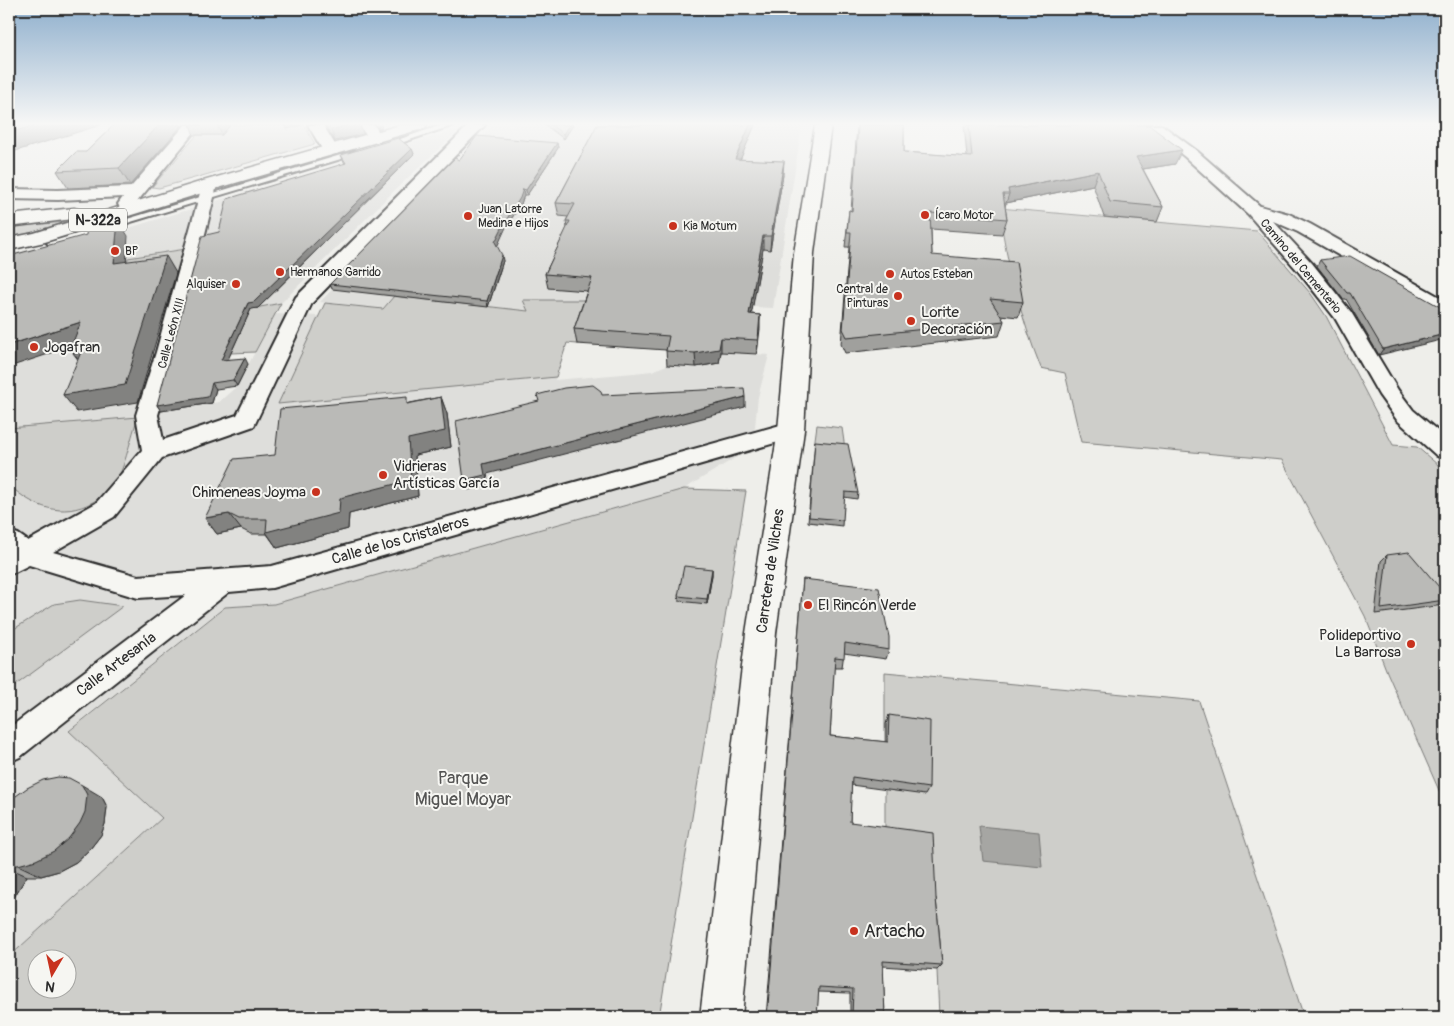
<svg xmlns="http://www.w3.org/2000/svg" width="1454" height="1026" font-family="Pangolin,sans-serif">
	<rect width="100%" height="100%" fill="#eeeeea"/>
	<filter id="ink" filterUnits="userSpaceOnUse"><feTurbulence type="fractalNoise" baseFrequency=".02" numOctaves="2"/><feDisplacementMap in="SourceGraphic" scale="10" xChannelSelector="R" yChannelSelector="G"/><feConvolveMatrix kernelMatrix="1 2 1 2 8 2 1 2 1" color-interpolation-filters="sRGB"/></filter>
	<g filter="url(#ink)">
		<!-- built -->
		<g fill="#dededb">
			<path d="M493 125H802L773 308 714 305 524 301 529 311 394 296 383 309 320 302 370 251 505 264 497 248 498 245 456 163Z"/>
			<path d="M452 131 457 132 396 189 281 303 248 309 203 242 212 202Z"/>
			<path d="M198 207 157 411 219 402 237 386 275 314 319 316 577 344 567 343 555 380 634 373 652 371 667 365 696 367 719 363 721 352 769 355 758 397 753 447 684 489 274 604 224 607 69 730 162 818 9 957V255L40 246 49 252Z"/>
		</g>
		<!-- green -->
		<g fill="#cececa" stroke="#7c7c7a" fill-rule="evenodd">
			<path d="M230 125H304L315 144 159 188 152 187 197 135H222Z"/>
			<path d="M999 208 1257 231 1311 294 1326 316 1393 445 1417 447 1445 471V804L1387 672 1365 616 1282 460 1081 442 1065 373 1041 368C1021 318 1006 262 999 208Z"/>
			<path d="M66 222 9 239V227Z"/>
			<path d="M186 249 180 272 125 280 128 258Z"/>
			<path d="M394 296 528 311 523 300H590L577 344 567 343 556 377 278 404 325 303 383 309Z"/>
			<path d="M281 303 255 352 231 353 250 309Z"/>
			<path d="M138 417C132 433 124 470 116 482 110 491 101 497 93 502 62 519 33 507 9 485V428Z"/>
			<path d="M817 425 842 428 845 449 814 447Z"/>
			<path d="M684 489 746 491 659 1017H9V957L162 818 69 731 225 607 274 604ZM38 958H68V988H38Z"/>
			<path d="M80 600 123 606 9 690V632L54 604Z"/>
			<path d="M885 672 1199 701 1304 1017H939L937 970 885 835Z"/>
		</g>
		<!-- water -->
		<path fill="#a6a6a3" stroke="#757573" d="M979 826 1039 832 1042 867 983 861Z"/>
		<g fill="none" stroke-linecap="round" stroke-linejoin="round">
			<!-- service casing -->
			<g stroke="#2b2b2b" stroke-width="4">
				<g id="service">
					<path d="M442 125H454L389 147 382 145Z"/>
					<path d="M354 151 361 153 54 245 51 246 47 243Z"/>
				</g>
			</g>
			<!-- minor casing -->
			<g stroke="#2b2b2b" stroke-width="4">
				<g id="minor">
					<path d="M185 125H200L132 208H120L118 204 123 197 58 200 9 199V189L58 190 131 187Z"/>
					<path d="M308 125H323L339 151 337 154H325Z"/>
					<path d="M359 125H374L383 138 380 141H370Z"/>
					<path d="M469 125H485L312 303 254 426 162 458 114 517 53 552 138 576 272 566 791 422 799 424 802 430 799 436 272 588 229 592 20 757 9 762V728L186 595 138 598 29 565 9 575V531L18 534 28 541 96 503 142 450 136 415 156 352 203 182H215L217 185 176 352 158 415 163 440 237 415 296 297Z"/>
					<path d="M1145 125H1162L1197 151 1260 206 1289 214 1310 224 1445 300V314L1438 312 1298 232 1273 221 1312 263 1351 312 1398 390 1413 410 1445 437V458L1437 456 1397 420 1379 395 1335 318 1298 271 1248 214 1185 157Z"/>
				</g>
			</g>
			<!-- primary casing -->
			<g stroke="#2b2b2b" stroke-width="3">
				<g id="primary">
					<path d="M400 125H427L425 128 215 189 45 242 9 250V238L34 233 203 181Z"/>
					<path d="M815 125H831L814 253 804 430 776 633 742 1017H700L746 633 778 430 794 253Z"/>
					<path d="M74 208 81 210 83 214 81 218 9 227V215Z"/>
				</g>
			</g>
			<!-- service -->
			<use href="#service" fill="#f6f6f2" fill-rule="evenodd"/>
			<!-- minor -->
			<use href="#minor" fill="#f6f6f2" fill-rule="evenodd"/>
			<!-- primary -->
			<use href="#primary" fill="#f6f6f2" fill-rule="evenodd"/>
		</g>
		<!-- wall -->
		<g fill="#a0a09d" stroke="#2b2b2b">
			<path d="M114 125H182L130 185 68 188 57 171 86 152Z"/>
			<path d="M190 125H230L222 135H194Z"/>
			<path d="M325 125H360L363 134 335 141Z"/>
			<path d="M545 125H573L564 139Z"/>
			<path d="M597 125H755L740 159 783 175 770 250 763 249 751 314 760 315 757 354 721 352 719 363 696 367 667 365 666 350 577 344 574 329 587 291 548 288 545 274 567 228 566 221 568 217 559 216 556 203Z"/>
			<path d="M857 125H904V152L967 157 964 125H1149L1175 164 1143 169 1163 207 1157 222 1104 217 1093 185 1006 203 1005 207 1007 219 1002 234 931 229 932 255 1023 302 1018 317 1000 315 1004 321 999 336 845 353 841 344 849 247H845L849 210 851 211Z"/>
			<path d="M557 143 558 148 527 195H524L521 204 506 227 497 246 503 261 488 307 332 289 330 284 459 160Z"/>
			<path d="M412 149 414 154 258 308 251 309 228 359 248 364 237 386 216 389 212 403 161 411 157 405 219 232 345 164 341 155Z"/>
			<path d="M1320 260 1442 308 1379 355 1346 299H1343L1317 266Z"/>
			<path d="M441 397 447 414 451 447 415 455 418 496 349 514 348 529 277 548 267 534H251L241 529 217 534 205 518 275 455 410 403Z"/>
			<path d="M815 441 858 493 857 499 844 497 842 526 808 522Z"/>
			<path d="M1387 555 1445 594V604L1444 605 1375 614 1381 561Z"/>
			<path d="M712 569V575L707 604 679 601 678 596Z"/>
			<path d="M803 579 889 650 886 659 844 653 842 667H834L830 736 886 742V724L889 715 929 788 925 795 851 785 850 822 936 898 942 965 937 970 883 966 885 1017H850V993L818 992 817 1017H766Z"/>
			<path d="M102 797 107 807 105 824 101 835 90 849 76 862 59 871 41 876H27L11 902H9V801Z"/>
		</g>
		<!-- shaded-wall -->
		<g fill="#828280" stroke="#2b2b2b">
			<path d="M35 125H101L9 153V133Z"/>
			<path d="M159 125H182L130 185 119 168Z"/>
			<path d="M217 125H230L222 135Z"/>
			<path d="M285 125H302L287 129Z"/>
			<path d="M348 125H360L363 134 335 141 331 130Z"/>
			<path d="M378 125H381L382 128 379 129Z"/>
			<path d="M569 125H573L564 139 563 134Z"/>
			<path d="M750 125H755L735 172V159Z"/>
			<path d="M557 143 558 148 527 195 526 190Z"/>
			<path d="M412 149 414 154 258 308 251 309 225 366 221 360 248 303Z"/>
			<path d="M1182 150 1175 164 1130 171 1136 157Z"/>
			<path d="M784 161 783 175 770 250 771 236Z"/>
			<path d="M1098 171 1093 185 1006 203 1009 194 1008 189Z"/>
			<path d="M523 189 524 195 521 204 506 227 497 247 495 242 505 222Z"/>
			<path d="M118 220 128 236 125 280 114 263Z"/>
			<path d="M763 236V249L749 328V314Z"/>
			<path d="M502 255 503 261 488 307 487 301Z"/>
			<path d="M166 256 176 273 138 402 77 412 63 395Z"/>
			<path d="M760 315V329L757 354 758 340Z"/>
			<path d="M81 322 94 339 9 367V345Z"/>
			<path d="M1445 334V339L1379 355 1383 349Z"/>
			<path d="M721 338V352L719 363 696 367 695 353Z"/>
			<path d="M71 347H75L81 352 86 370 73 353 75 352Z"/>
			<path d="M245 358 248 364 237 386 233 380Z"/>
			<path d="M212 383 216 389 212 403 161 411 157 405Z"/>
			<path d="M441 397 447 414 451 447 415 455 418 496 349 514 348 529 277 548 266 532 340 498 408 439Z"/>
			<path d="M745 397V407L487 474 489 485 468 490 464 480 483 464Z"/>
			<path d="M229 514 241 529 217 534 205 518Z"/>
			<path d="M712 569V575L707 604V599Z"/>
			<path d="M82 785 102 797 107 807 105 824 101 835 90 849 76 862 59 871 41 876 18 865Z"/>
			<path d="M9 868 27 876 11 902 9 901Z"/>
		</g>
		<!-- building -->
		<g fill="#babab7" stroke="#2b2b2b">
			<path d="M9 125H35L9 133Z"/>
			<path d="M114 125H159L119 168 57 171 76 152H86Z"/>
			<path d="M328 125H348L331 130Z"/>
			<path d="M551 125H569L563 134Z"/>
			<path d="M597 125H750L735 159 784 161 771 236H763L749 314 760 315 758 340 721 338 719 349 695 353 666 351 669 336 574 329 592 278 545 274 570 221H566L575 204 556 203Z"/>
			<path d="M858 125H904V152L972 157 969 125H1149L1182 150 1136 157 1163 207 1110 202 1098 171 1008 189 1009 194H1003L1007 219 930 213 932 255 1016 262 1023 302 990 299 1004 321 847 337 843 329 851 232H847L849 210 852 211Z"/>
			<path d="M477 136 557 143 526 190 523 189 520 198 505 222 495 242 502 255 487 301 330 284 455 158 459 160Z"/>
			<path d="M398 138 412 149 254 302 248 303 221 360 245 358 233 380 212 383 208 397 157 405 202 236 219 232 227 199 346 163 341 155Z"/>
			<path d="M118 220 114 263 166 256 125 385 63 395 81 352 73 353 75 347H71L81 322 9 345V249L13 255 86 235 87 226Z"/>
			<path d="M1350 256 1442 308 1445 309V334L1383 349 1350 293H1347L1320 260Z"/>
			<path d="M593 385 601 391 602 395 744 388 745 397 483 464 485 475 464 480 456 421 539 401 537 395 564 388Z"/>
			<path d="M407 397V404L441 397 445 431 408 439 411 480 340 498 339 513 266 532 267 519H239L229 514 205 518 234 459 275 455 280 409Z"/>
			<path d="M815 441 848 444 858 493 845 492 843 520 809 517Z"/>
			<path d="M1409 552 1445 594V600L1381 609 1387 555Z"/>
			<path d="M684 566 712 569 707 599 678 596Z"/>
			<path d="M803 579 879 588 889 637V650L845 643 844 658 835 657 830 736 888 742 889 715 930 721 929 788 852 777 850 822 933 833 936 898 942 965 883 961 885 1017H852L853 989 819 987 817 1017H767Z"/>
			<path d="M58 777 69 778 82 785 87 795 85 812 80 823 69 838 54 851 36 860 18 865H9V801L27 788 43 780Z"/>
		</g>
	</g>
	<!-- sky -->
	<linearGradient id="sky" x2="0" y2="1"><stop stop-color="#8daecc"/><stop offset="0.46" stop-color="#f7f7f6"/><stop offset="1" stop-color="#f7f7f6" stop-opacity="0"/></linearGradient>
	<rect width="1454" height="269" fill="url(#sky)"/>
	<!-- markers -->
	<g fill="#c8321e" stroke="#f6f6f2" stroke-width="2">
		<circle cx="925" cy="215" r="5"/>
		<circle cx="468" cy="216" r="5"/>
		<circle cx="673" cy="226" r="5"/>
		<circle cx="115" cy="251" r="5"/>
		<circle cx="280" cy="272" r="5"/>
		<circle cx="890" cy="274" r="5"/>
		<circle cx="236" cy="284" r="5"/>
		<circle cx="898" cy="296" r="5"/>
		<circle cx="911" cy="321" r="5"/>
		<circle cx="34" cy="347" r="5"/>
		<circle cx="383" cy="475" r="5"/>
		<circle cx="316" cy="492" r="5"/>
		<circle cx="808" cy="605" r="5"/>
		<circle cx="1411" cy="644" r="5"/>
		<circle cx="854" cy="931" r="5"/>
	</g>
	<g text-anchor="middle" stroke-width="4" stroke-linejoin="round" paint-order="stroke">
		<!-- far-poi labels -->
		<g font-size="12" fill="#2b2b2b" stroke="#f6f6f2" text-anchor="start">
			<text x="478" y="213">Juan Latorre<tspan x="478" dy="14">Medina e Hijos</tspan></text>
			<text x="935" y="219">Ícaro Motor</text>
			<text x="683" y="230">Kia Motum</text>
			<text x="125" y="255">BP</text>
			<text x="290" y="276">Hermanos Garrido</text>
			<text x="900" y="278">Autos Esteban</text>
			<text x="226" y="288" text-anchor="end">Alquiser</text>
			<text x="888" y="293" text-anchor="end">Central de<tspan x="888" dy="14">Pinturas</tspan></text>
		</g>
		<!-- far-street labels -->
		<g font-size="12" fill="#2b2b2b" stroke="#f6f6f2">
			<text transform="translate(1301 266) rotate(50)" y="4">Camino del Cementerio</text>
			<text transform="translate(171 333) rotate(-75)" y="4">Calle León XIII</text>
		</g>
		<!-- shield labels -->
		<rect fill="#f6f6f2" stroke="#686867" stroke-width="1" x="69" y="208.5" width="58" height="23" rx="4"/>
		<g font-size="14" font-weight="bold" fill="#2b2b2b">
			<text x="98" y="225">N-322a</text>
		</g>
		<!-- poi labels -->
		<g font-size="15" fill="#2b2b2b" stroke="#f6f6f2" text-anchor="start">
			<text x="921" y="317">Lorite<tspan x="921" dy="17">Decoración</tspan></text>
			<text x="44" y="352">Jogafran</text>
			<text x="393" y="471">Vidrieras<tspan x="393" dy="17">Artísticas García</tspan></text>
			<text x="306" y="497" text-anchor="end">Chimeneas Joyma</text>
			<text x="818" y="610">El Rincón Verde</text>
			<text x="1401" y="640" text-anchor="end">Polideportivo<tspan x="1401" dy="17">La Barrosa</tspan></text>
		</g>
		<!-- street labels -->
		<g font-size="15" fill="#2b2b2b" stroke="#f6f6f2">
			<text transform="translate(400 540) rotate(-16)" y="5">Calle de los Cristaleros</text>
			<text transform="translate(770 571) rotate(-82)" y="5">Carretera de Vilches</text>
			<text transform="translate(116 664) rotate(-37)" y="5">Calle Artesanía</text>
		</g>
		<!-- near-park labels -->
		<g font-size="18" fill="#545453" stroke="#f6f6f2">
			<text x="463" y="784">Parque<tspan x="463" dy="21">Miguel Moyar</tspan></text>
		</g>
		<!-- near-poi labels -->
		<g font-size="18" fill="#2b2b2b" stroke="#f6f6f2" text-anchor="start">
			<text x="864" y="937">Artacho</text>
		</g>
	</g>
	<!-- margin -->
	<rect width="1454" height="1026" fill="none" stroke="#f6f6f2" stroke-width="30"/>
	<rect x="15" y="15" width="1424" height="996" fill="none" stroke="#2b2b2b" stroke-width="2" filter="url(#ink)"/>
	<!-- north arrow -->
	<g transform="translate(52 974) rotate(189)"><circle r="24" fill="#f6f6f2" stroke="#a5a5a2"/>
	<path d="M0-4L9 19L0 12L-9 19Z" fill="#c8321e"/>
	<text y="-8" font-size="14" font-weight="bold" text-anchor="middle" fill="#2b2b2b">N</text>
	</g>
</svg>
